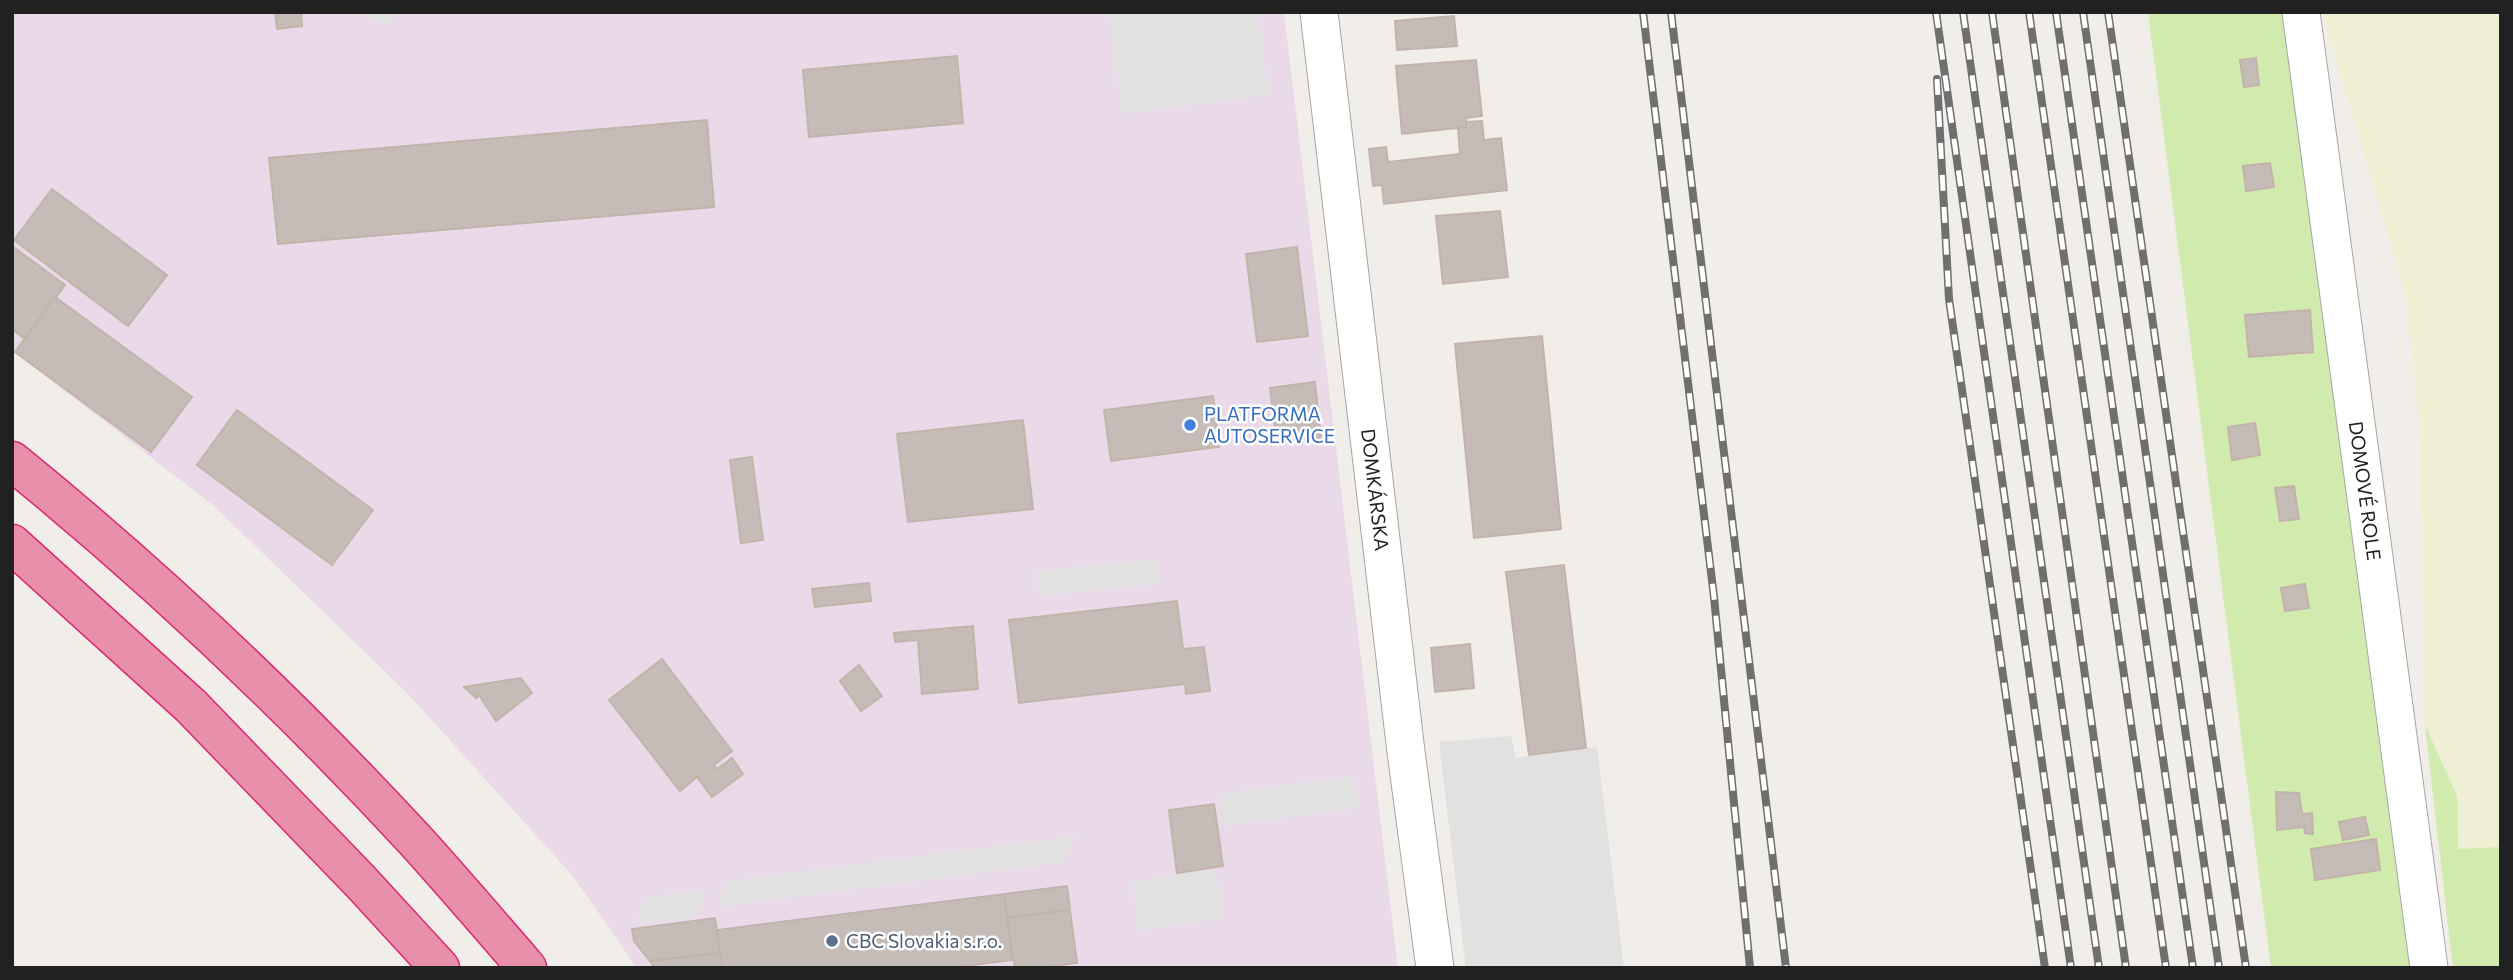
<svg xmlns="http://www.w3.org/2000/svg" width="2513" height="980" font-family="Commissioner,sans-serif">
	<rect width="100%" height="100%" fill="#f1ede8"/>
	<!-- industrial -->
	<path fill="#eadae9" d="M12 12H1284L1398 968H637L572 875 408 694 214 506 12 350Z"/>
	<!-- farmland -->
	<path fill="#efefd3" d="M2322 12H2501V847L2458 850 2457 796 2425 725 2419 419 2406 296Z"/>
	<!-- grass -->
	<g fill="#d1eaae">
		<path d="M2148 12H2286L2422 968H2271Z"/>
		<path d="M2425 725 2457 796 2458 849 2501 847V968H2453Z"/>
	</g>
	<!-- parking -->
	<g fill="#e1e1e1">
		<path d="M356 12H383L391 16V26Z"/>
		<path d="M1109 12H1258L1269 95 1122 114Z"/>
		<path d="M1156 559 1159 584 1039 596 1036 571Z"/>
		<path d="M1511 736 1516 759 1529 755 1597 747 1624 968H1466L1439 742Z"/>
		<path d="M1354 776 1358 808 1223 826 1218 794Z"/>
		<path d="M1075 836 1064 862 717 907 727 881Z"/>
		<path d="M1216 869 1223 918 1139 931 1132 882Z"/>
		<path d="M706 890 697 917 636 924 645 897Z"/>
	</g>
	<!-- building -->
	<g fill="#c6bcb7" stroke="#c3b3aa" stroke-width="2">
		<path d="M275 12H301L302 26 277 29Z"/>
		<path d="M1454 16 1457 46 1397 50 1395 21Z"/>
		<path d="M957 56 963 123 809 137 803 70Z"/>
		<path d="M2256 58 2259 85 2244 87 2240 60Z"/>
		<path d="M1476 60 1482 116 1466 118V127L1402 134 1396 66Z"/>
		<path d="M707 120 714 207 278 244 269 158Z"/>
		<path d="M1482 121 1484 140 1501 138 1507 190 1384 204 1382 185 1373 186 1369 149 1386 147 1388 162 1460 154 1458 128 1466 127V122Z"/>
		<path d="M2270 163 2274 187 2246 191 2243 166Z"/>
		<path d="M52 189 167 275 128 326 14 240Z"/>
		<path d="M1500 211 1508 277 1443 284 1436 216Z"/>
		<path d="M12 246 65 285 25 339 12 329Z"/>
		<path d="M1297 247 1308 336 1257 342 1246 254Z"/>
		<path d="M55 297 192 397 151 452 15 352Z"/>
		<path d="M2310 310 2313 352 2249 357 2245 315Z"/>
		<path d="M1542 336 1561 529 1474 538 1455 344Z"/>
		<path d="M1315 382 1321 438 1305 440V433L1276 437 1270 388Z"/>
		<path d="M1213 396 1219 447 1111 461 1104 410Z"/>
		<path d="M237 410 373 510 332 565 197 465Z"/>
		<path d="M1023 420 1033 509 908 522 897 434Z"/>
		<path d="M2255 423 2260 455 2232 460 2228 427Z"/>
		<path d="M752 457 763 540 741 543 730 460Z"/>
		<path d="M2294 486 2299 519 2280 521 2275 488Z"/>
		<path d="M1564 565 1586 748 1529 755 1506 572Z"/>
		<path d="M869 583 871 601 815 607 812 589Z"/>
		<path d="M2305 584 2309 608 2285 611 2281 588Z"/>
		<path d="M1177 601 1183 649 1204 647 1210 691 1186 694 1185 684 1019 703 1009 620Z"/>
		<path d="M973 626 978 689 922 694 918 640 895 642 894 633Z"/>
		<path d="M1470 644 1474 688 1435 692 1431 648Z"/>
		<path d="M662 659 732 751 714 765 717 769 732 758 743 774 712 797 697 777 680 791 609 700Z"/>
		<path d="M859 665 882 696 861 711 840 681Z"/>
		<path d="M521 678 532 693 496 721 479 695 476 698 464 687Z"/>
		<path d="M2276 792 2299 793 2302 814 2312 813 2313 834 2305 833 2304 827 2277 830Z"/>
		<path d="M1214 804 1223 866 1177 873 1169 810Z"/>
		<path d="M2365 817 2369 835 2343 840 2339 822Z"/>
		<path d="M2376 839 2380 870 2315 880 2311 849Z"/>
		<path d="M1067 886 1070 910 1007 918 1004 894Z"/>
		<path d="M1004 894 1012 960 951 968H722L717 930Z"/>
		<path d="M1070 910 1077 963 1039 968H1015L1007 918Z"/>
		<path d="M715 918 720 953 650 961 634 941 632 929Z"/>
		<path d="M720 953 722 968H655L650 961Z"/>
	</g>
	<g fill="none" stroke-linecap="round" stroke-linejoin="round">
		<!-- street casing -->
		<g stroke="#a5a5a5" stroke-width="39">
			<g id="street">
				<path id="s1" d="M1319 12 1406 752 1435 968"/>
				<path id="s2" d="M2301 12 2429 968"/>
			</g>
		</g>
		<!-- highway casing -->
		<g stroke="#db2876" stroke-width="41">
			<g id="highway">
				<path d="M12 461C155 577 290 705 415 840 453 882 490 925 527 968"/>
				<path d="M12 544 191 706 361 882 440 968"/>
			</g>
		</g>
		<!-- street -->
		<use href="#street" stroke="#fff" stroke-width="37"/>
		<!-- highway -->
		<use href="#highway" stroke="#e890a9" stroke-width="38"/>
		<!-- rail casing -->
		<g stroke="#6f6f6f" stroke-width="8">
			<g id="rail">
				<path d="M1643 12 1714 597 1750 968"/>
				<path d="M1671 12 1786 968"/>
				<path d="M1936 12 2071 968"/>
				<path d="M1963 12 2099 968"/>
				<path d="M1992 12 2126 968"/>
				<path d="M2029 12 2166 968"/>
				<path d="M2056 12 2193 968"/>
				<path d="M2083 12 2219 968"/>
				<path d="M2108 12 2246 968"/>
				<path d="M1937 79 1949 299 2045 968"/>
			</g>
		</g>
		<!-- rail -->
		<use href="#rail" stroke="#fff" stroke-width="5" stroke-dasharray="16" stroke-linecap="butt"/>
	</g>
	<!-- markers -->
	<circle fill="#3f7fe0" stroke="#fff" stroke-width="2.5" cx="1190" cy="425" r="7"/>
	<circle fill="#5c6f8a" stroke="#fff" stroke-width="2.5" cx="832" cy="941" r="7"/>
	<g text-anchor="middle" stroke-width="5" stroke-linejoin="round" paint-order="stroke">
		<!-- shop labels -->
		<g font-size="19" fill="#366cbe" stroke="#fff" text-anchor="start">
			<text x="1204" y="421">PLATFORMA<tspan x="1204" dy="22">AUTOSERVICE</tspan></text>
		</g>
		<!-- street labels -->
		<g font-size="19" fill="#212121" stroke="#fff">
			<text dy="7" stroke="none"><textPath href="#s1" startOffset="481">DOMKÁRSKA</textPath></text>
			<text dy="7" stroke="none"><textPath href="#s2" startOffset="483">DOMOVÉ ROLE</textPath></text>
		</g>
		<!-- service labels -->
		<g font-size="19" fill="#4e5e75" stroke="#fff" text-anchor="start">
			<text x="846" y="948">CBC Slovakia s.r.o.</text>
		</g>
	</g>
	<!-- border -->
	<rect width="2513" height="980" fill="none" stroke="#212121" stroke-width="28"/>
</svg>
